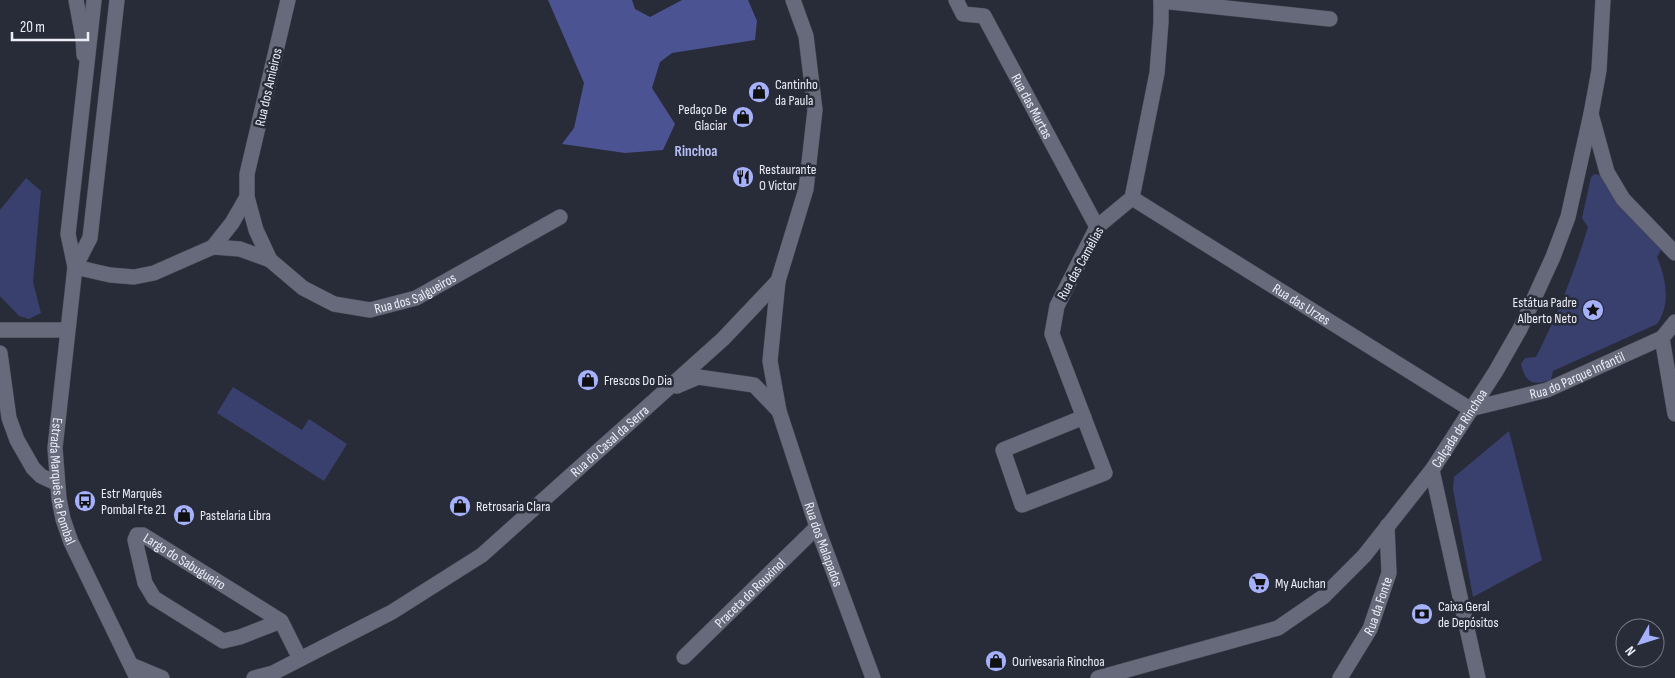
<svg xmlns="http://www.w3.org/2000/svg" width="1675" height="678" font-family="'Sofia Sans Condensed',sans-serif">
	<rect width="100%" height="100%" fill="#282b38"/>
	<!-- green -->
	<g fill="#3a406e">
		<path d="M1595 174 1602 176 1640 227 1661 250 1657 257C1666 278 1671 305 1657 324L1553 371 1551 380C1532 386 1526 383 1521 364L1525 358 1536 357C1558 314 1574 273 1588 227L1582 218 1591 177Z"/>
		<path d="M26 178 41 191 33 282 41 313 29 319 19 316 0 296V210Z"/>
		<path d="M233 387 302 430 309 419 347 444 324 481 217 413Z"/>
		<path d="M1509 431 1542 560 1473 597 1453 489 1454 477Z"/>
	</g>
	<!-- forest -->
	<path fill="#4c5392" d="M548 0H632L635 9 650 17 682 0H748L757 21 755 40 672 53 660 62 652 88 675 124 663 150 625 153 562 144 574 128 584 83Z"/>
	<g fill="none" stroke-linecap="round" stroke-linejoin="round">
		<!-- street casing -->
		<g stroke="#464853" stroke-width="16">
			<g id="street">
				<path d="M76 0 83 38 84 55"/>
				<path id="s1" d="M288 0 247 174V197L256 230 270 260 303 288 334 304 370 310 416 298 560 217"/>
				<path id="s2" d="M956 0 963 14 984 16 1097 227"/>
				<path d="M1161 1 1330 19"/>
				<path d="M1591 114 1607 172 1623 199 1675 253"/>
				<path id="s3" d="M1132 198 1470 409 1547 390 1662 338 1675 322"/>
				<path d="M213 247 232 223 247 197"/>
				<path d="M75 267 110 275 134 277 154 273 213 247 240 249 270 260"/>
				<path id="s4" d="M778 281 770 361 779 411 817 527 873 678"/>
				<path d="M0 330H67"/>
				<path d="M1662 338 1675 414"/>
				<path d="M0 353 9 418 17 440 33 468 41 476 56 483"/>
				<path d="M677 386 698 377 754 385 779 411"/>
				<path d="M1084 417 1003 450 1022 505 1105 473 1052 334 1057 306 1097 227 1132 198 1157 73 1161 22V0"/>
				<path d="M1432 470 1478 678"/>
				<path id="s5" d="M281 621 240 637 223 641 154 598 145 583 135 540 137 535H143L281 621 300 659"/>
				<path id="s6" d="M684 657 817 527"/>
				<path d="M131 665 162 678"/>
				<path id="s7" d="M254 678 273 673 392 612 482 555 723 339 778 281 806 189 815 110 806 36 793 0"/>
				<path id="s8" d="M1340 678 1370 629 1389 573 1387 526"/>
			</g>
		</g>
		<!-- secondary casing -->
		<g stroke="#464853" stroke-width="16">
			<g id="secondary">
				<path id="s9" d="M117 0 90 238 75 267 55 448 59 499 63 519 71 542 137 678"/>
				<path d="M75 267 68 234 94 0"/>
				<path id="s10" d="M1098 678 1278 628 1323 597 1364 556 1432 470 1496 371 1520 329 1553 257 1568 217 1591 114 1599 70 1603 0"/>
			</g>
		</g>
		<!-- street -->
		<use href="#street" stroke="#676a7a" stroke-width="15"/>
		<!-- secondary -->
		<use href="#secondary" stroke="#676a7a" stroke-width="15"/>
	</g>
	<!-- icons -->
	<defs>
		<g id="shop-disc" transform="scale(1.125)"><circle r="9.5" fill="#a6b1fc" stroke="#282b38"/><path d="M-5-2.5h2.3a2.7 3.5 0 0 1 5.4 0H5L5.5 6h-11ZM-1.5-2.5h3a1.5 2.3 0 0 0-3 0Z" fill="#111"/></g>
		<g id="restaurant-disc" transform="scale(1.125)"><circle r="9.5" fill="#a6b1fc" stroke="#282b38"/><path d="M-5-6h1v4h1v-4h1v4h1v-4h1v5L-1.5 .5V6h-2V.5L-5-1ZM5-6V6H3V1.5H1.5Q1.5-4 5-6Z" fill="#111"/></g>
		<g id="sight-disc" transform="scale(1.125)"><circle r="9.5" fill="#a6b1fc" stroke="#282b38"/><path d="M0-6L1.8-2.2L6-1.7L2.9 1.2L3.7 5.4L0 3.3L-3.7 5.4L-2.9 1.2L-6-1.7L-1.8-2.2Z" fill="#111"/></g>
		<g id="bus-disc" transform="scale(1.125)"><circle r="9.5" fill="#a6b1fc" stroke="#282b38"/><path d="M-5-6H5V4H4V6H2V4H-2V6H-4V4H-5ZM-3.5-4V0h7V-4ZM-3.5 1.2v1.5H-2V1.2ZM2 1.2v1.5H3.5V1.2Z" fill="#111"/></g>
		<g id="supermarket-disc" transform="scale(1.125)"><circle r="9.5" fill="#a6b1fc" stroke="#282b38"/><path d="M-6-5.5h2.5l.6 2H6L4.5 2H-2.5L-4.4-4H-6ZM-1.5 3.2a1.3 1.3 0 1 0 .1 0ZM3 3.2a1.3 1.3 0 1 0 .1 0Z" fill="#111"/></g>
		<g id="bank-disc" transform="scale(1.125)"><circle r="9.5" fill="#a6b1fc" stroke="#282b38"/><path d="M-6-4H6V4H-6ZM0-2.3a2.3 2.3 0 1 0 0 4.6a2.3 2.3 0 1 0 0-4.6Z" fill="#111"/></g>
	</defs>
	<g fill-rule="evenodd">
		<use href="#shop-disc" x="759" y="92"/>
		<use href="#shop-disc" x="743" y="117"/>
		<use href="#restaurant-disc" x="743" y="177"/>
		<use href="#sight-disc" x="1593" y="310"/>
		<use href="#shop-disc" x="588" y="380"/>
		<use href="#bus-disc" x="85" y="501"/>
		<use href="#shop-disc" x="460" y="506"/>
		<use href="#shop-disc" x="184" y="515"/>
		<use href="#supermarket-disc" x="1259" y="583"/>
		<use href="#bank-disc" x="1422" y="614"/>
		<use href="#shop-disc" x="996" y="661"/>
	</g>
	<g text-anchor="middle" stroke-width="5" stroke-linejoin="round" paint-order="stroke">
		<!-- poi labels -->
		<g font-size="14" fill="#edeef8" stroke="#282b38" text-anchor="start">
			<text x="775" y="89">Cantinho<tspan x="775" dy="16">da Paula</tspan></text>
			<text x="727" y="114" text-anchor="end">Pedaço De<tspan x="727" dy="16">Glaciar</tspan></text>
			<text x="759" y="174">Restaurante<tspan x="759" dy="16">O Victor</tspan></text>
			<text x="1577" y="307" text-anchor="end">Estátua Padre<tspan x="1577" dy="16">Alberto Neto</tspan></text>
			<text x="604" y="385">Frescos Do Dia</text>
			<text x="101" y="498">Estr Marquês<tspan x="101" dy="16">Pombal Fte 21</tspan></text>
			<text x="476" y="511">Retrosaria Clara</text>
			<text x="200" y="520">Pastelaria Libra</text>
			<text x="1275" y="588">My Auchan</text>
			<text x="1438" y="611">Caixa Geral<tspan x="1438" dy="16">de Depósitos</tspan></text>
			<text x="1012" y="666">Ourivesaria Rinchoa</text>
		</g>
		<!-- street labels -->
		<g font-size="14" fill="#edeef8" stroke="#282b38">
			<text transform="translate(268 87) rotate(-77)" y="5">Rua dos Amieiros</text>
			<text dy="5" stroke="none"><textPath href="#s2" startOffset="139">Rua das Murtas</textPath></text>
			<text transform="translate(1080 263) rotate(-61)" y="5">Rua das Camélias</text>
			<text dy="5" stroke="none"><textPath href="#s1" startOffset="432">Rua dos Salgueiros</textPath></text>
			<text dy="5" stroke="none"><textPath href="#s3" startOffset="200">Rua das Urzes</textPath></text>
			<text dy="5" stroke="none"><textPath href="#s3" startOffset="511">Rua do Parque Infantil</textPath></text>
			<text dy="5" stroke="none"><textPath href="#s10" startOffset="459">Calçada da Rinchoa</textPath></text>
			<text dy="5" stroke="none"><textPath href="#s7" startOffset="431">Rua do Casal da Serra</textPath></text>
			<text dy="5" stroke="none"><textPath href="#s9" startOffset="488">Estrada Marquês de Pombal</textPath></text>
			<text dy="5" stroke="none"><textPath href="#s4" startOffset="272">Rua dos Malapados</textPath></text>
			<text dy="5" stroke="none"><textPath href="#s5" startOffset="265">Largo do Sabugueiro</textPath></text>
			<text dy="5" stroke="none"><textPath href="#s6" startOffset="92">Praceta do Rouxinol</textPath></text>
			<text dy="5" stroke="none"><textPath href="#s8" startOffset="82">Rua da Fonte</textPath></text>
		</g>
		<!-- neighbourhood labels -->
		<g font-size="15" font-weight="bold" fill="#b5bef6" stroke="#282b38">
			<text x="696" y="156">Rinchoa</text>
		</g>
	</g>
	<!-- north arrow -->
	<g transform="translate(1640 643) rotate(231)"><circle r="24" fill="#282b38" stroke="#777985"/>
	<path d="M0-4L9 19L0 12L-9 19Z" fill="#a6b1fc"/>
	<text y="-8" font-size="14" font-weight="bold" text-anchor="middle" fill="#edeef8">N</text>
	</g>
	<!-- scale -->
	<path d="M12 32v8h76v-8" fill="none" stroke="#edeef8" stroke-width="2.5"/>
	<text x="20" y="32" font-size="15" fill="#edeef8" stroke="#282b38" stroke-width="4" paint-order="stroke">20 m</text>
</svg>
